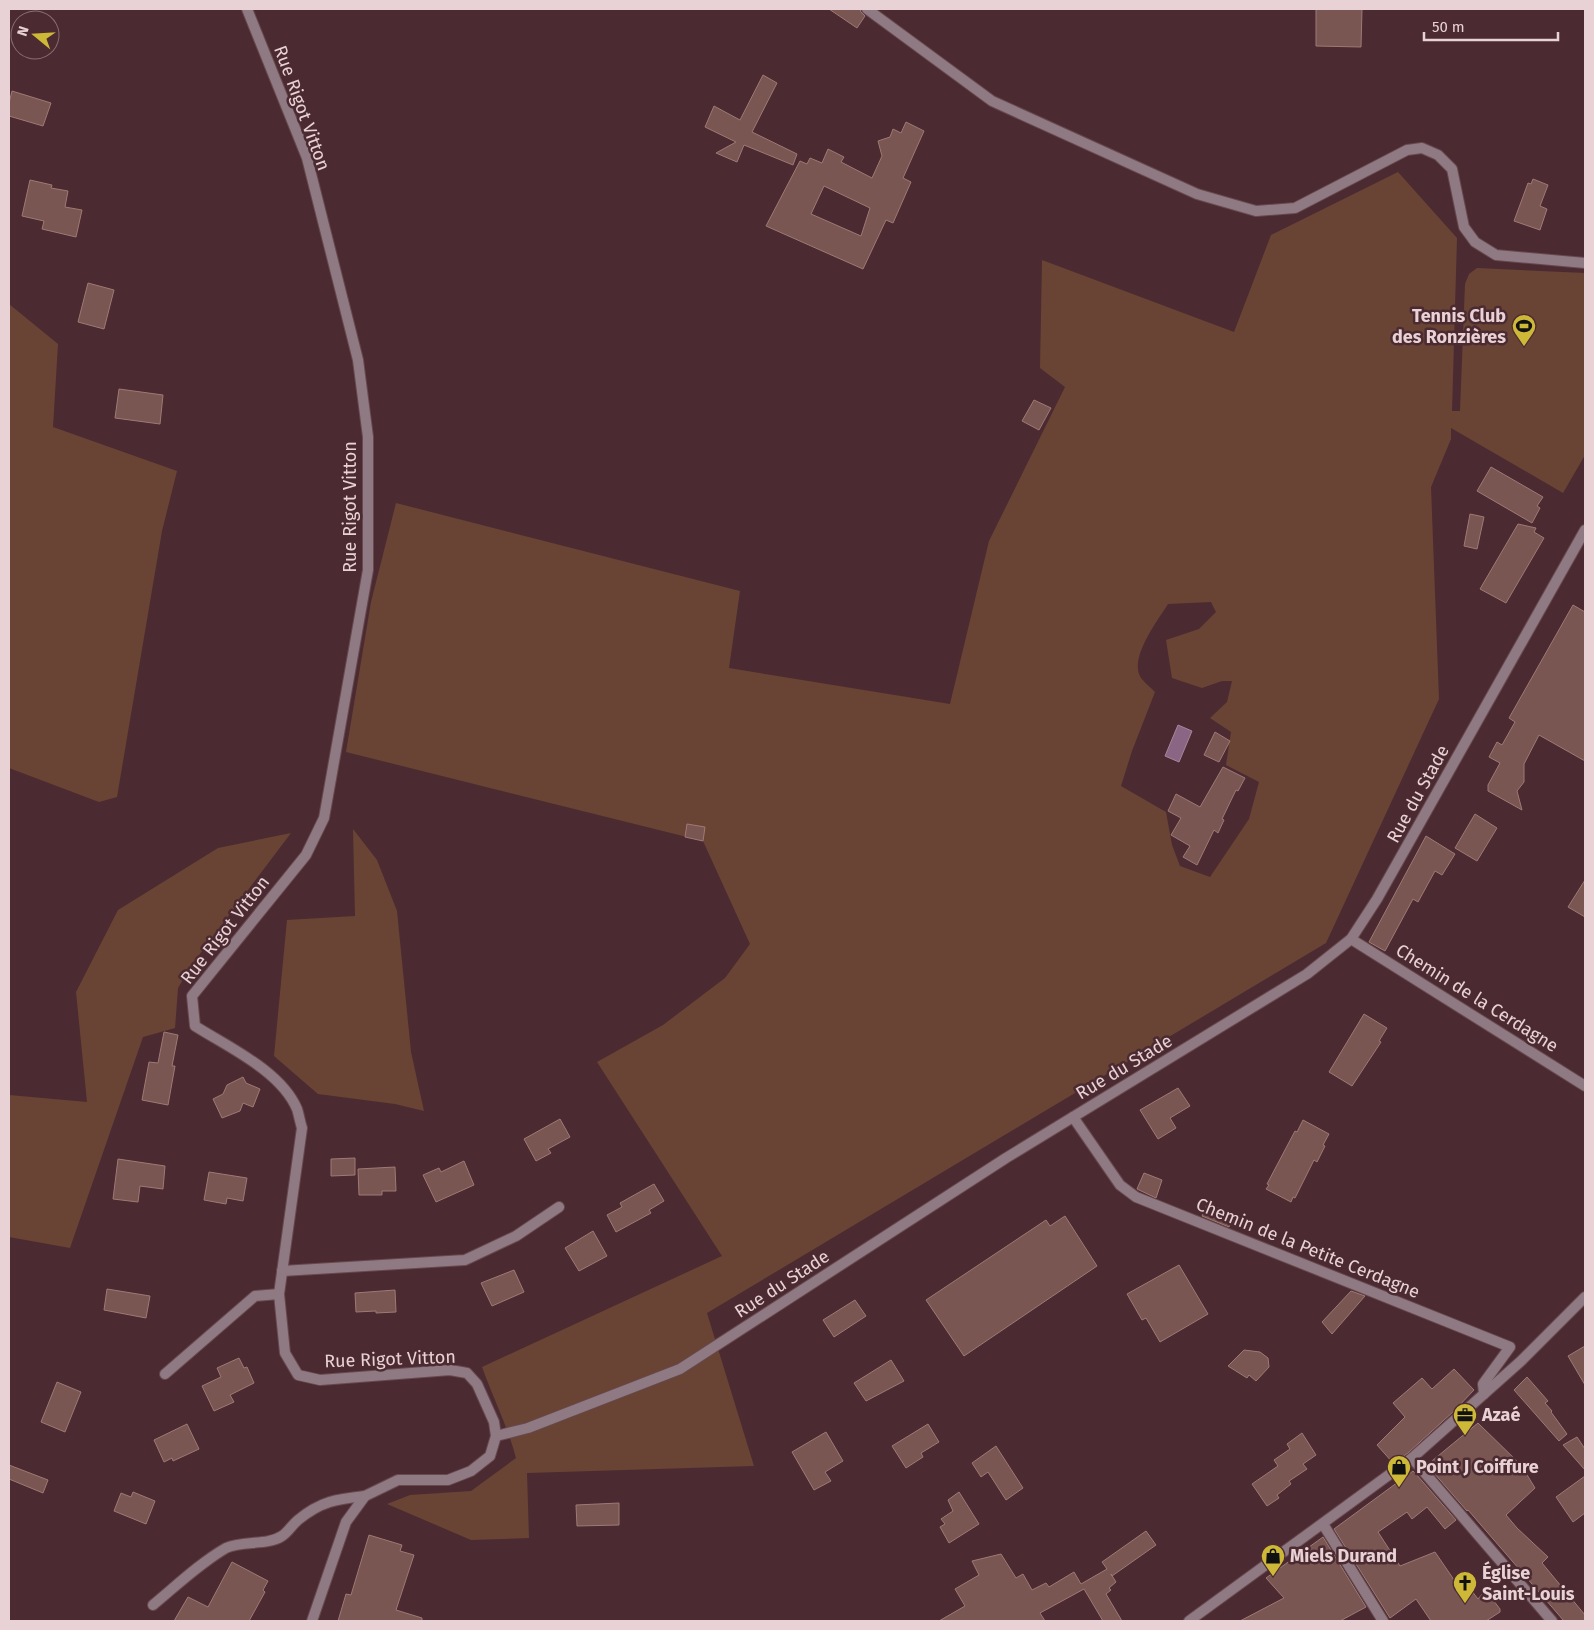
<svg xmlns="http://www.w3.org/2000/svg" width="1594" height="1630" font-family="'Fira Sans',sans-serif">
	<rect width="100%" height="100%" fill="#4b2b31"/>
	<!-- green -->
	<g fill="#694434" fill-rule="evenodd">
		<path d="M1398 172 1457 238 1452 411H1460L1465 284 1469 274 1477 268 1585 273V455L1563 493 1451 428V439L1431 487 1439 699 1326 943 707 1313 754 1466 527 1473 529 1538 471 1540 387 1504 410 1495 471 1491 516 1458C508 1427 493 1398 482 1367L722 1256 597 1062 663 1025 725 978 750 944 703 841 346 752 371 602 396 503 740 591 729 668 950 704 989 541 1065 387 1040 368 1042 260 1234 332 1271 235ZM1211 602 1216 612 1199 629 1166 640 1172 678 1202 688 1222 681H1232L1227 702 1210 718 1231 732 1226 765 1259 782 1249 819 1210 877 1180 866 1172 845 1166 812 1121 786 1132 751 1155 692C1151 688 1145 683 1141 678 1128 659 1158 620 1168 604Z"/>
		<path d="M9 304 58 344 53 427 177 471 162 531 117 797 99 802 9 768Z"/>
		<path d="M353 829 377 860 397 911 411 1052 424 1111 395 1104 318 1094 274 1056 287 920 355 916Z"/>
		<path d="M291 833 193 963 178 988 175 1028 143 1037 70 1248 9 1237V1095L87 1102 76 992 118 910 218 848Z"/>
	</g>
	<!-- water -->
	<path fill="#8a6684" stroke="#a6869c" d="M1178 725 1192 731 1179 762 1165 756Z"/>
	<!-- building -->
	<g fill="#795652" stroke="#9f7974" fill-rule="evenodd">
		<path d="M829 9H860L861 12 865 16 857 28Z"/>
		<path d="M1316 9H1362L1361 47 1316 46Z"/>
		<path d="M763 75 777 83 752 132 797 154 793 165 744 145 737 162 716 153 736 142 705 127 714 106 740 120Z"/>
		<path d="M12 91 51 103 43 126 9 116V103Z"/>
		<path d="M906 122 924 131 903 178 911 182 893 223 886 220 863 269 766 226 800 161 807 164 810 158 822 163 828 149 844 157 841 162 872 178 882 156 878 141 890 137 893 129 901 133ZM824 186 870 208 861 236 811 214Z"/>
		<path d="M1533 179 1548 185 1540 206 1547 209 1540 230 1514 221 1528 183 1531 184Z"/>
		<path d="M30 180 52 185 51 188 68 191 65 207 82 210 76 237 42 229 44 221 22 216Z"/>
		<path d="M88 283 114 290 104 329 78 322Z"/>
		<path d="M119 389 163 395 160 424 115 418Z"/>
		<path d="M1034 400 1051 408 1039 430 1022 421Z"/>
		<path d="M1491 467 1543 497 1537 506 1540 508 1532 523 1477 491Z"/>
		<path d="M1470 514 1484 517 1477 549 1464 546Z"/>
		<path d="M1518 524 1536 528 1534 532 1544 538 1506 603 1480 589Z"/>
		<path d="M1573 605 1585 612V761L1539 735 1524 764V782L1517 791 1522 810 1488 791V785L1500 763 1489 757 1497 742 1502 745 1515 722 1509 718Z"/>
		<path d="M1215 732 1230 741 1219 762 1204 755Z"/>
		<path d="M1223 767 1245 778 1238 791 1236 790 1222 819 1224 820 1218 833 1214 830 1197 865 1183 857 1190 846 1171 835 1181 818 1168 811 1176 794 1200 807Z"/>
		<path d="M1475 814 1497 828 1477 861 1455 848Z"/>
		<path d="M687 824 705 827 703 841 685 837Z"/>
		<path d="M1426 836 1455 854 1442 875 1435 871 1418 902 1413 899 1385 951 1369 942Z"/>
		<path d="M1585 880V917L1568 907Z"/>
		<path d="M1364 1014 1387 1028 1379 1041 1381 1042 1352 1086 1329 1072Z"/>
		<path d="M164 1032 178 1035 172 1066H175L168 1105 142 1100 149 1062 158 1063Z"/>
		<path d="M243 1077 246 1083 260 1089 253 1107 243 1103 240 1111 222 1118 213 1099 223 1094 227 1085Z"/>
		<path d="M1178 1088 1190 1106 1170 1118 1176 1128 1158 1139 1140 1110Z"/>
		<path d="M560 1119 570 1137 548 1149 551 1153 536 1161 524 1139Z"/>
		<path d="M1303 1120 1329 1134 1323 1145 1325 1146 1317 1162 1314 1160 1295 1198 1293 1197 1291 1202 1266 1189 1269 1185 1267 1184 1295 1131 1297 1132Z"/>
		<path d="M355 1158V1175L331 1176V1159Z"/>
		<path d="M118 1159 165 1166 163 1189 140 1186 138 1202 113 1199Z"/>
		<path d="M464 1161 474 1185 436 1202 423 1175 439 1168 441 1172Z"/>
		<path d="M395 1167 396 1191H382V1195H359L358 1169Z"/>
		<path d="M209 1172 247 1178 243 1201 227 1198 226 1204 204 1200Z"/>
		<path d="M1144 1173 1162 1180 1156 1198 1137 1189Z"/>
		<path d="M654 1184 664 1201 649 1210 651 1213 616 1232 607 1215 622 1207 620 1203Z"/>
		<path d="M1207 1204 1234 1214 1229 1227 1202 1216Z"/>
		<path d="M1065 1216 1097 1266 964 1356 926 1300 1046 1220 1050 1226Z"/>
		<path d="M593 1231 607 1256 579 1271 565 1248Z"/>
		<path d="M1179 1265 1208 1314 1160 1342 1146 1318 1142 1320 1127 1294Z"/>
		<path d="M514 1270 524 1292 492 1306 481 1283Z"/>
		<path d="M107 1289 150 1296 146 1318 104 1310Z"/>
		<path d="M395 1290 396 1312 376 1313V1311L356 1312 355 1293Z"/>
		<path d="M1351 1291 1365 1296 1332 1334 1322 1322Z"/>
		<path d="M855 1300 866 1316 834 1337 823 1320Z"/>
		<path d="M1585 1346V1385L1568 1356Z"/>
		<path d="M1244 1350 1260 1352 1268 1358 1269 1367 1256 1381 1249 1375 1247 1378 1228 1366Z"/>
		<path d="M239 1358 244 1368 247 1367 254 1383 230 1395 234 1402 214 1411 202 1386 221 1377 217 1368Z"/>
		<path d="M891 1360 904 1381 866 1401 854 1383Z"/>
		<path d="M1454 1369 1474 1390 1454 1411 1408 1453 1393 1463 1377 1445 1405 1417 1393 1403 1422 1378 1432 1389Z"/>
		<path d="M1527 1377 1548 1401 1545 1403 1552 1411 1551 1412 1567 1434 1559 1441 1514 1390Z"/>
		<path d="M57 1382 81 1392 65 1432 41 1422Z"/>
		<path d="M1478 1423 1521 1465 1535 1488 1506 1515 1517 1528 1548 1557 1542 1563 1585 1615V1621H1564L1468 1510 1467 1511 1427 1465Z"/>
		<path d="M187 1424 199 1449 173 1461 172 1458 164 1462 154 1440Z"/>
		<path d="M928 1424 939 1442 921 1453 923 1457 906 1468 892 1446Z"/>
		<path d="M826 1432 843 1461 825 1472 831 1481 814 1490 792 1452Z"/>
		<path d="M1302 1433 1316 1455 1303 1464 1307 1469 1289 1481 1291 1484 1277 1495 1279 1498 1267 1506 1252 1484 1278 1466 1274 1460 1290 1449 1287 1444Z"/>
		<path d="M1577 1437 1585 1449V1470L1563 1445Z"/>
		<path d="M996 1446 1023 1488 1006 1500 988 1472 981 1477 972 1463Z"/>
		<path d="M9 1465 48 1480 43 1493 9 1479Z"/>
		<path d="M1413 1471 1416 1474 1456 1520 1445 1529 1427 1507 1412 1519 1407 1512 1378 1532 1400 1566 1435 1552 1463 1593 1471 1590 1478 1599 1485 1591 1487 1592 1500 1609V1612L1486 1621H1431L1416 1599 1390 1618 1334 1529Z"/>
		<path d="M1585 1476V1513L1573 1522 1556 1497Z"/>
		<path d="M133 1492 155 1501 146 1524 114 1511 121 1493 131 1497Z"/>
		<path d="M959 1492 979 1524 949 1543 940 1527 945 1524 941 1519 953 1511 948 1500Z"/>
		<path d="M619 1503V1525L577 1526 576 1505Z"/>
		<path d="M1146 1531 1156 1545 1112 1576 1111 1574 1116 1582 1109 1588 1111 1590 1106 1594 1122 1621H1103L1084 1589 1040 1613 1045 1621H939L965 1606 955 1589 979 1575 972 1561 1001 1554 1016 1578 1023 1574 1032 1590 1046 1583 1049 1587 1074 1572 1081 1584 1107 1569 1102 1562Z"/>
		<path d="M369 1535 402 1545 400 1551 414 1555 396 1610 422 1618V1621H338L346 1594 351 1595Z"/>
		<path d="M1323 1537 1366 1607 1340 1621H1240L1284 1598 1266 1578Z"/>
		<path d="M232 1562 268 1581 263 1590 265 1592 249 1621H174L188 1597 208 1607Z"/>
	</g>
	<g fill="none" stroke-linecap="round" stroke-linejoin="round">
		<!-- service casing -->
		<g stroke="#67494f" stroke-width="12">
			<path id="service" d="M153 1605C176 1586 200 1563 226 1548 242 1540 267 1546 282 1536 288 1532 292 1525 298 1520 321 1501 337 1499 365 1496"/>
		</g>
		<!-- minor casing -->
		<g stroke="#67494f" stroke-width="12">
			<g id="minor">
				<path d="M247 9 307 158 358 360 368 437V570L324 818 306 855 192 996 195 1026C228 1047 281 1071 297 1109 299 1115 300 1122 302 1128L279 1294 285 1353 298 1375 320 1380 450 1370 467 1373 477 1384 494 1422 496 1436 490 1456 471 1471 448 1480H398L365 1496 346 1522 312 1621"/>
				<path d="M867 9 992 101 1197 194 1256 211 1295 208 1407 150 1422 148 1438 155 1452 169 1464 227 1475 242 1496 255 1585 263"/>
				<path d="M1351 939 1585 1086"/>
				<path d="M1073 1117 1120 1185 1136 1197 1510 1347 1483 1384 1484 1394"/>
				<path d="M282 1271 465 1260 516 1236 559 1207"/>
				<path d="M165 1374 255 1296 279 1294"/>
				<path d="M496 1436 528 1428 680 1369 1006 1158 1307 974 1351 939 1377 899 1585 530"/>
				<path d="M1412 1458 1552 1621"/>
				<path d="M1323 1524 1383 1621"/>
				<path d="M1189 1621 1412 1458 1521 1361 1585 1297"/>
			</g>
		</g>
		<!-- service -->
		<use href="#service" stroke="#8f7a83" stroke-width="10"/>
		<!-- minor -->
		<use href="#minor" stroke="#8f7a83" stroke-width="10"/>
	</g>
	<!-- icons -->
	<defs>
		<g id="stadium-pin" transform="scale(1.25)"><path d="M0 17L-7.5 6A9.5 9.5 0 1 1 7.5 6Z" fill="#ceb837" stroke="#4b2b31"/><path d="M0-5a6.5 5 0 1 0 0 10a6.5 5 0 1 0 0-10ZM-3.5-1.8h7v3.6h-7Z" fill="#111"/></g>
		<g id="office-pin" transform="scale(1.25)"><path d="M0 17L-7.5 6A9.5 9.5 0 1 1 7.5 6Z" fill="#ceb837" stroke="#4b2b31"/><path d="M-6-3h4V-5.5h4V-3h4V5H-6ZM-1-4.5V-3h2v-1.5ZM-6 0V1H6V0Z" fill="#111"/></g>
		<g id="shop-pin" transform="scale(1.25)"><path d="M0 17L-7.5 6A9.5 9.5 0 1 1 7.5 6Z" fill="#ceb837" stroke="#4b2b31"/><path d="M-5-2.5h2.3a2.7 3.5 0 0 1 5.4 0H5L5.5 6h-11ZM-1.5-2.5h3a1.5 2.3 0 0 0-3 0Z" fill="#111"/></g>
		<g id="church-pin" transform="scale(1.25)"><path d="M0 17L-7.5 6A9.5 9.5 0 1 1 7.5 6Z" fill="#ceb837" stroke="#4b2b31"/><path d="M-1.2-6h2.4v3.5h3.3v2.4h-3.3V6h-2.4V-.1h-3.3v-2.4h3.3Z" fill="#111"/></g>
	</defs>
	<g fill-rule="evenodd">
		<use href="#stadium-pin" x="1524" y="326"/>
		<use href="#office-pin" x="1465" y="1415"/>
		<use href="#shop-pin" x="1399" y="1467"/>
		<use href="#shop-pin" x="1273" y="1556"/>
		<use href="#church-pin" x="1465" y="1583"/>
	</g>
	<g text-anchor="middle" stroke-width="5" stroke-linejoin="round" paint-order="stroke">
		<!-- street labels -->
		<g font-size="18" fill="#e8d2d5" stroke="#4b2b31">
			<text transform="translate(302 108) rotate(70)" y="6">Rue Rigot Vitton</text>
			<text transform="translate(350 507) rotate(-90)" y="6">Rue Rigot Vitton</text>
			<text transform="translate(1418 794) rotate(-61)" y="6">Rue du Stade</text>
			<text transform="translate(225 930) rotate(-52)" y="6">Rue Rigot Vitton</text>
			<text transform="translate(1477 998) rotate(32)" y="6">Chemin de la Cerdagne</text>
			<text transform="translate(1124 1067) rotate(-31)" y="6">Rue du Stade</text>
			<text transform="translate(1308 1248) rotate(22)" y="6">Chemin de la Petite Cerdagne</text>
			<text transform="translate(782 1284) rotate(-33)" y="6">Rue du Stade</text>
			<text transform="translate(390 1359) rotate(-2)" y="6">Rue Rigot Vitton</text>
		</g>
		<!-- poi labels -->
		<g font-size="18" font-weight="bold" fill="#e8d2d5" stroke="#4b2b31" text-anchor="start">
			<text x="1506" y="322" text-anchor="end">Tennis Club<tspan x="1506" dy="21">des Ronzières</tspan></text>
			<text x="1482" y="1421">Azaé</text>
			<text x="1416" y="1473">Point J Coiffure</text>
			<text x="1290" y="1562">Miels Durand</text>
			<text x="1482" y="1579">Église<tspan x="1482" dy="21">Saint-Louis</tspan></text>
		</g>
	</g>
	<!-- border -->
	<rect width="1594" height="1630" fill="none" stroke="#e8d2d5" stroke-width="20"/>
	<!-- north arrow -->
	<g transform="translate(35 35) rotate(288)"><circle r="24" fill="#4b2b31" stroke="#8a6e73"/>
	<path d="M0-4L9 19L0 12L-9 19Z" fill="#ceb837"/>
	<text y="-8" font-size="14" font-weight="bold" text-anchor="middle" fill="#e8d2d5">N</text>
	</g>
	<!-- scale -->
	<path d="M1424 32v8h134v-8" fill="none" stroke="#e8d2d5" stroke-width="2.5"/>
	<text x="1432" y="32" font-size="15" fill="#e8d2d5" stroke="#4b2b31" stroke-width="4" paint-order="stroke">50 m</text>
</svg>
